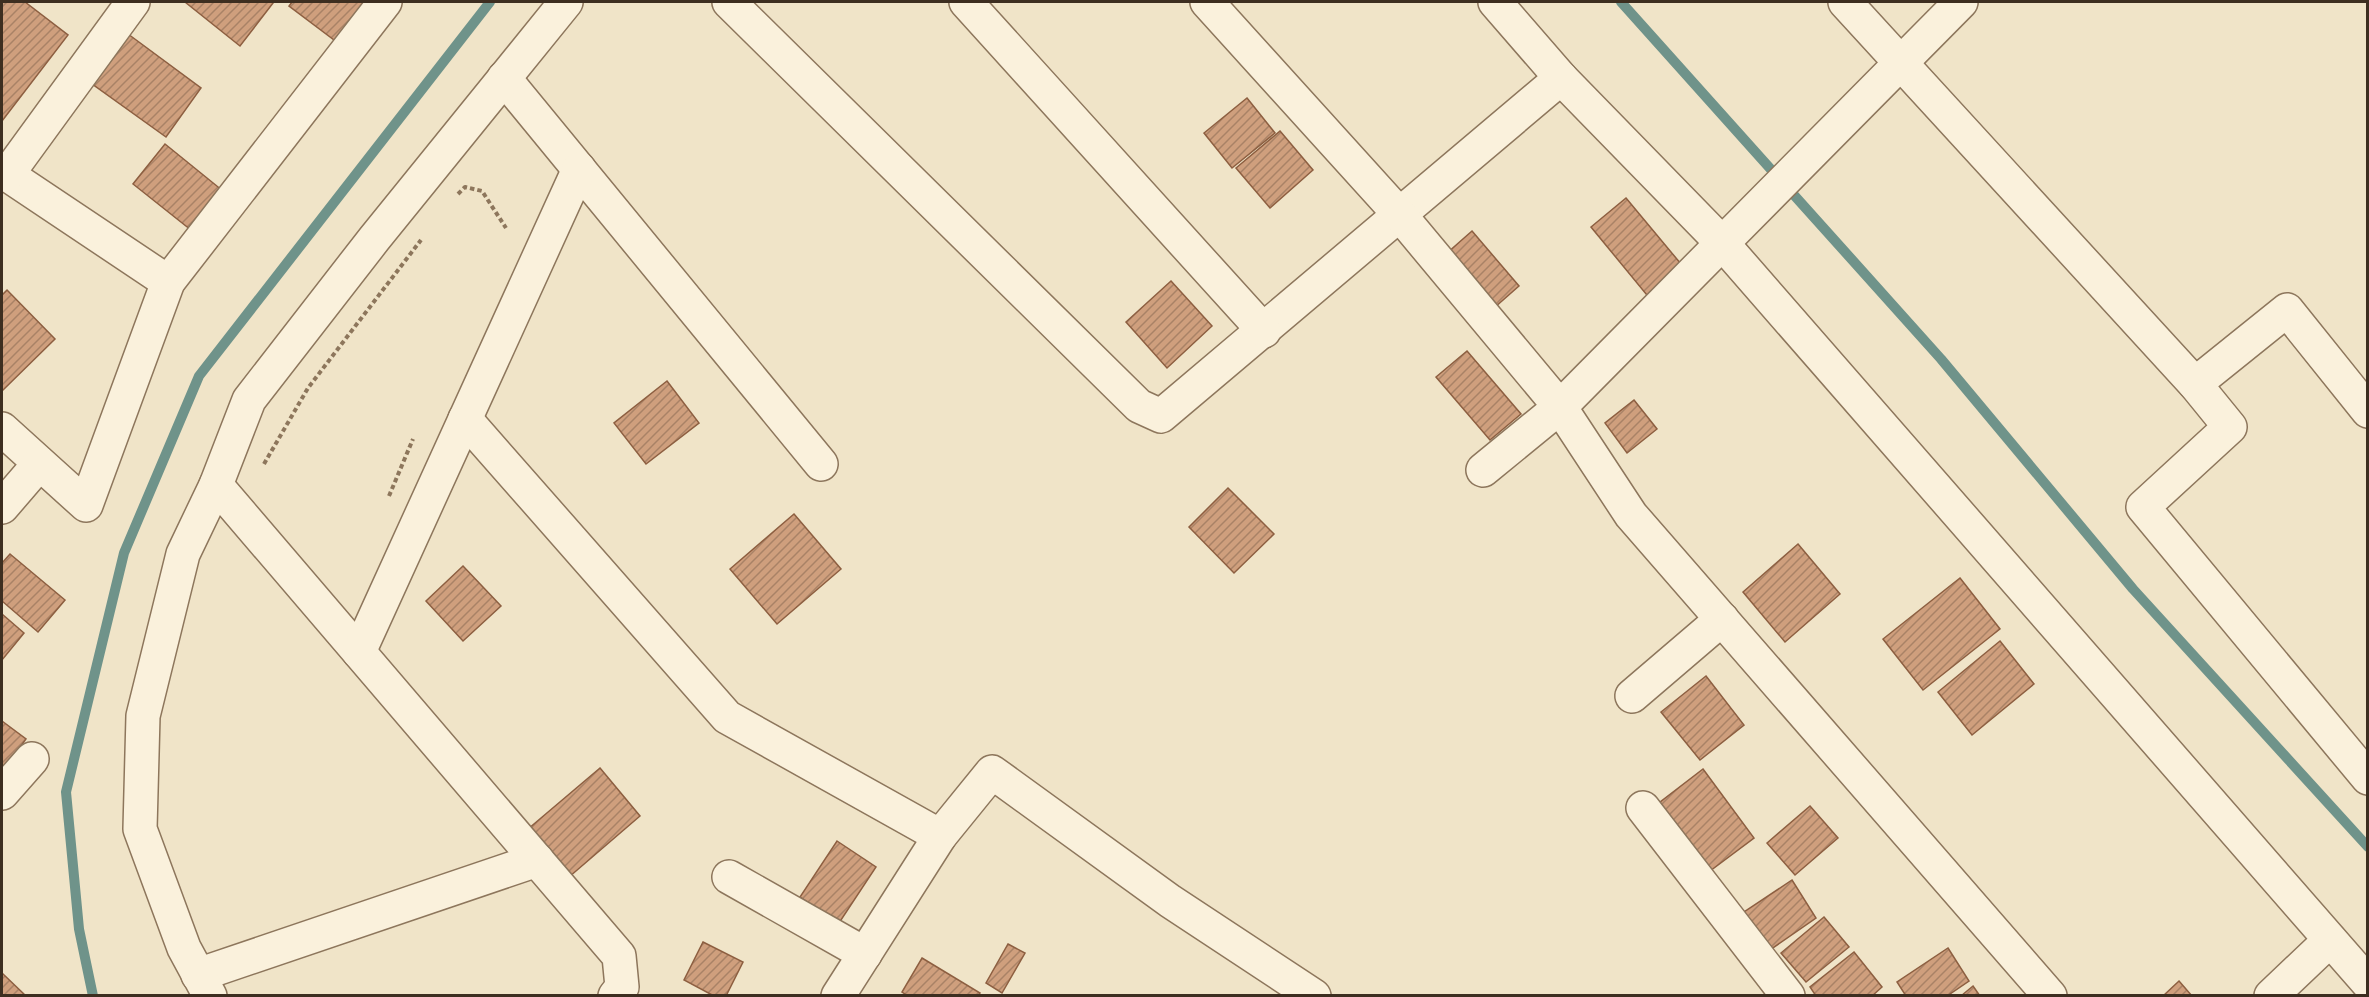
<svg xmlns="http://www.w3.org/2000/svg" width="2369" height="997" font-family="'Zilla Slab',serif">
	<defs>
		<pattern id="building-hatch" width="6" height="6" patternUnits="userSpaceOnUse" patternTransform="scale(1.5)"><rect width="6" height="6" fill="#cf9f7d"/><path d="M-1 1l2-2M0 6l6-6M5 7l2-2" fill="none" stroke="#a98266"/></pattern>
	</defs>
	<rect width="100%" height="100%" fill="#f0e4c8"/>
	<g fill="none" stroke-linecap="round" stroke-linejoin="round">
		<!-- stream -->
		<g stroke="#6f938a" stroke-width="10">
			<path d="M1621 2 1941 359 2133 589 2368 847"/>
			<path d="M93 996 79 929 66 792 124 553 199 376 490 2"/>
		</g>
	</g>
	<!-- building -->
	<g fill="url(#building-hatch)" stroke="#8d5f41" stroke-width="1.5">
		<path d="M2 2H25L68 35 2 121Z"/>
		<path d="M185 2H272L273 3 240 46Z"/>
		<path d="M292 2H367L338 43 289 6Z"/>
		<path d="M124 31 201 88 166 137 88 81Z"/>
		<path d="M1247 98 1275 133 1232 168 1204 133Z"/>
		<path d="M1280 131 1313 170 1270 208 1236 168Z"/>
		<path d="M165 144 228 195 196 234 133 184Z"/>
		<path d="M1626 198 1686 270 1651 300 1591 227Z"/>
		<path d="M1472 231 1519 286 1494 308 1447 253Z"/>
		<path d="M1171 281 1212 326 1167 368 1126 322Z"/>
		<path d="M7 290 55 339 2 391V295Z"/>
		<path d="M1467 351 1521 414 1490 440 1436 377Z"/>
		<path d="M667 381 699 423 646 464 614 423Z"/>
		<path d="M1634 400 1657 429 1627 453 1605 423Z"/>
		<path d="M1228 488 1274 534 1234 573 1189 527Z"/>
		<path d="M794 514 841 569 777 624 730 569Z"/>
		<path d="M1798 544 1840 594 1785 642 1743 592Z"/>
		<path d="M10 554 65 600 38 632 2 601V563Z"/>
		<path d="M463 566 501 606 463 641 426 601Z"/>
		<path d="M1960 578 2000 629 1923 690 1883 639Z"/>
		<path d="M2 614 24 633 2 660Z"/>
		<path d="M2000 641 2034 684 1972 735 1938 692Z"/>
		<path d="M1706 676 1744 725 1700 760 1661 712Z"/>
		<path d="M2 721 26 739 3 771 2 770Z"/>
		<path d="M600 768 640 816 569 877 528 829Z"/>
		<path d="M1703 769 1754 838 1706 874 1655 806Z"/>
		<path d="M1810 806 1838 838 1795 875 1767 843Z"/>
		<path d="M837 841 876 867 839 923 800 897Z"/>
		<path d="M1792 880 1816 918 1767 952 1741 914Z"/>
		<path d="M1824 917 1849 947 1806 982 1781 953Z"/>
		<path d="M703 942 743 962 726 996H714L684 980Z"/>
		<path d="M1008 944 1025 953 1002 993 986 983Z"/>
		<path d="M1948 948 1969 981 1947 996H1906L1897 982Z"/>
		<path d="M1854 952 1882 987 1872 996H1816L1810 987Z"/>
		<path d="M922 958 980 993 978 996H908L902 992Z"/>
		<path d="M2 973 26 996H2Z"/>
		<path d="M2179 981 2192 996H2163Z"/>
		<path d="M1973 986 1980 996H1961Z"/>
	</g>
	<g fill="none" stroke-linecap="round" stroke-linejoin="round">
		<!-- minor casing -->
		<g stroke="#8d765c" stroke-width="36">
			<g id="minor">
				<path d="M729 2 1139 406 1161 416 1561 78"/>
				<path d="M966 2 1264 331"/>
				<path d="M1207 2 1400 215 1560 407 1483 470"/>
				<path d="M1495 2 1561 78 1723 244 2368 983"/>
				<path d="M1845 2 2195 384 2230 427 2143 507 2368 778"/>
				<path d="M1961 2 1560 407 1631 515 2050 996"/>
				<path d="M504 78 821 464"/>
				<path d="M2 171 168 282"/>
				<path d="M7 175 133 2"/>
				<path d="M2195 384 2287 310 2368 411"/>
				<path d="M465 419 727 717 940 836"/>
				<path d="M2 429 86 505 168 282 385 2"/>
				<path d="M216 485 619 956 622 987 615 996"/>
				<path d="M2 507 39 464"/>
				<path d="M359 652 579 169"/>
				<path d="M1632 696 1722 619"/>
				<path d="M2 793 32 759"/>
				<path d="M1643 808 1788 996"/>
				<path d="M729 877 865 954"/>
				<path d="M198 975 537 860"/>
				<path d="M210 996 184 948 140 829 143 716 183 554 216 485 249 400 374 239 566 2"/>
				<path d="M838 996 940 836 992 772 1170 901 1314 996"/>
				<path d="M2271 996 2330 940"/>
			</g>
		</g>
		<!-- path -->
		<g stroke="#8d765c" stroke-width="4" stroke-dasharray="4.5 3" stroke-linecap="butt">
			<path d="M458 194 465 187 482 191 506 228"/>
			<path d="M264 464 308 388 421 240"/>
			<path d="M389 496 413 439"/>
		</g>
		<!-- minor -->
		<use href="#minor" stroke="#faf1dc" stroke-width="33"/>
	</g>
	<!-- border -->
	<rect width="2369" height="997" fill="none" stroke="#3d2e20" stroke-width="6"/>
</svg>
